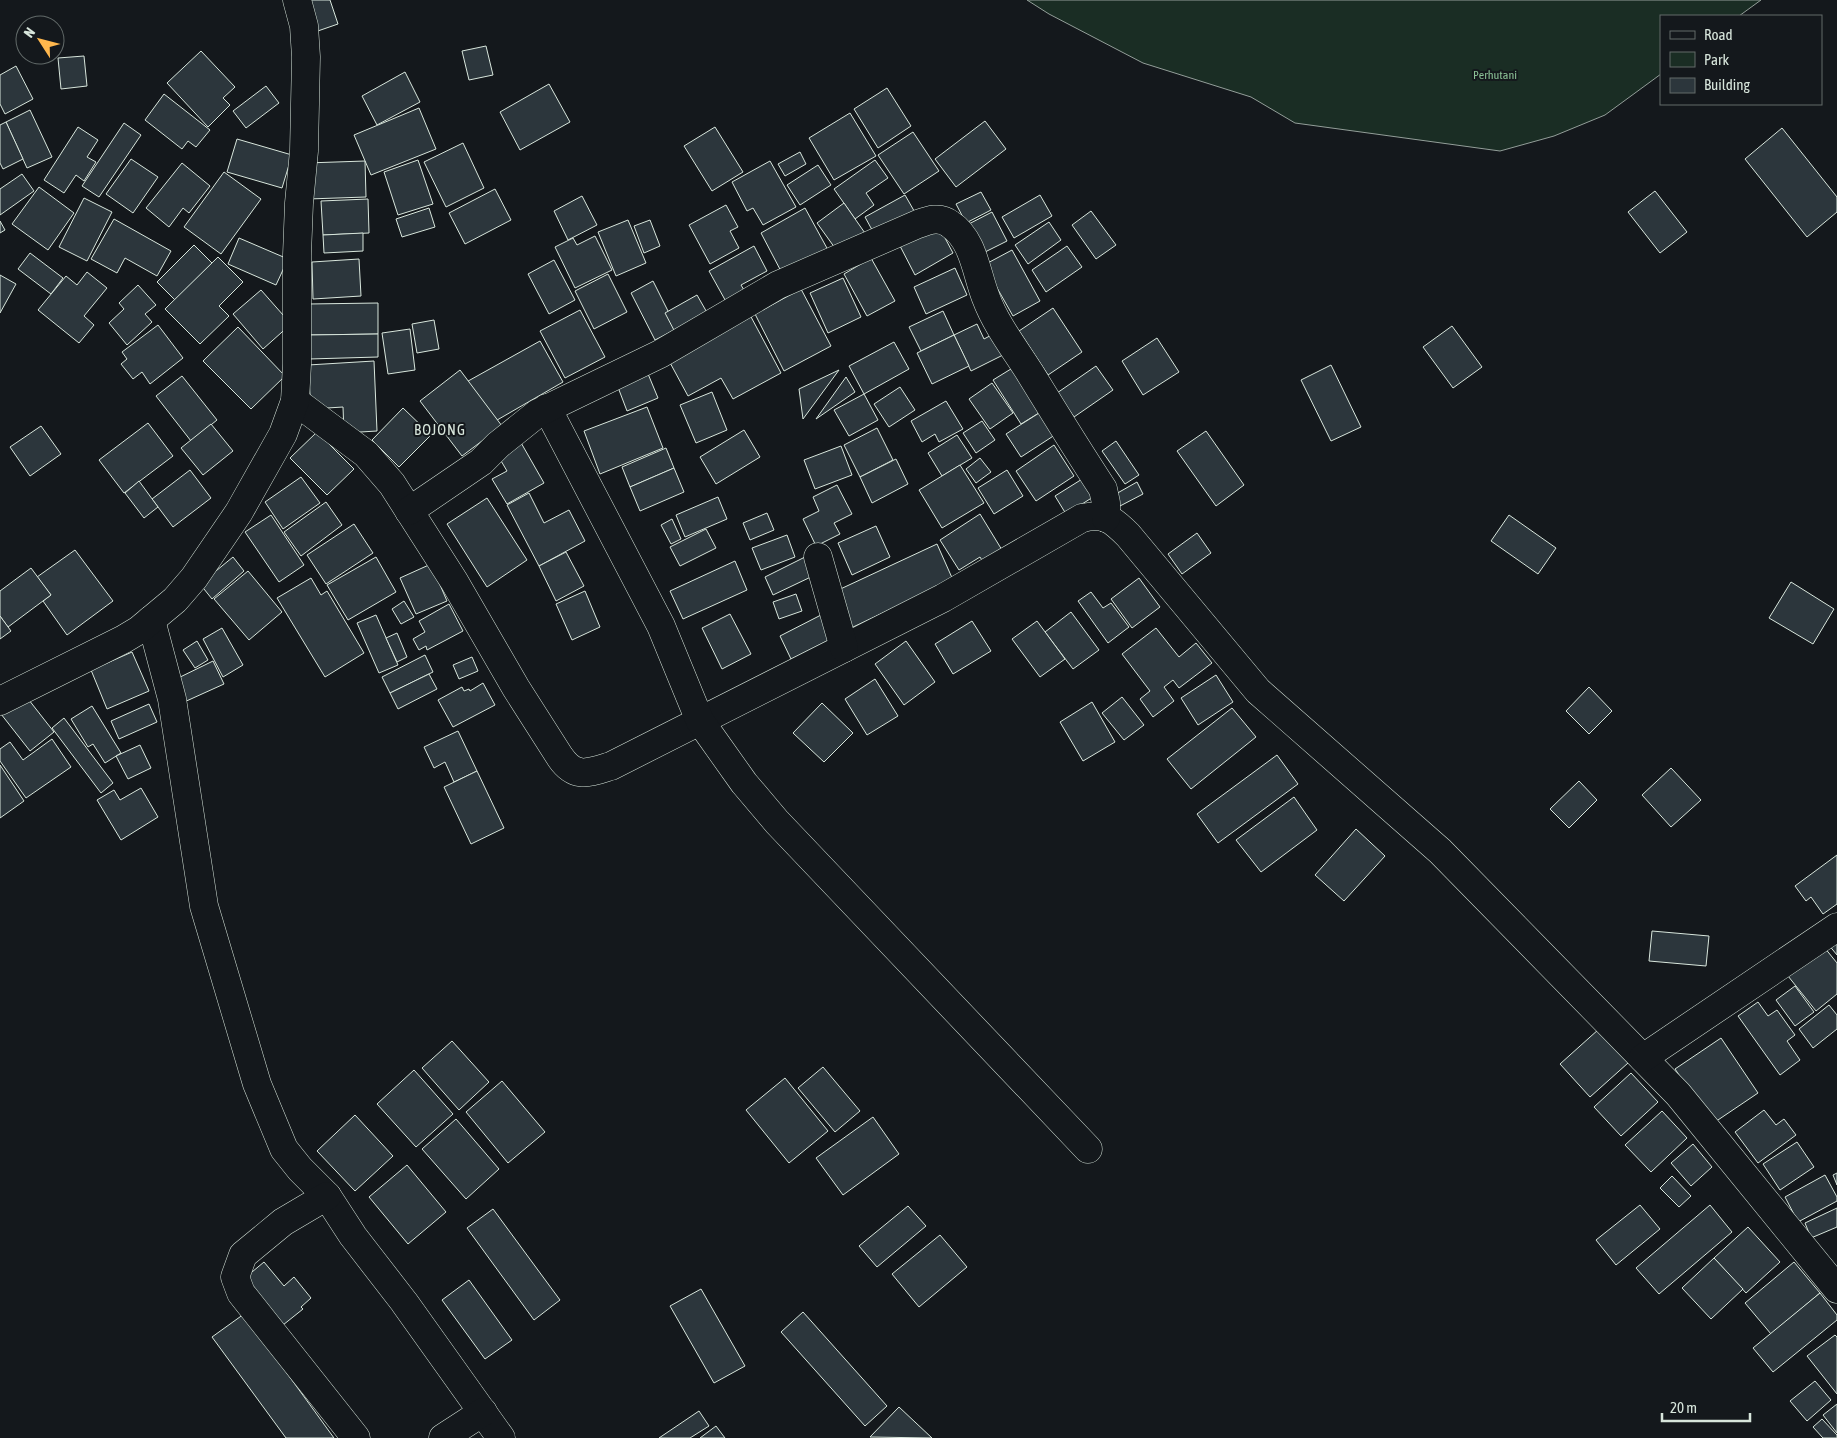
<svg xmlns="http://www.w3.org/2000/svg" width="1837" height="1438" font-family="'Asap Condensed',sans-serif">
	<rect width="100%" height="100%" fill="#14181c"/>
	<!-- green -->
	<path fill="#1a2d24" stroke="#939e99" d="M1027 0H1761L1739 16H1661V74L1605 115 1554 136 1500 151 1295 123 1251 97 1143 63 1049 14Z"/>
	<!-- building -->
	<g fill="#2c363c" stroke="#d8e6dc">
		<path d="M301 0H330L338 24 312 33Z"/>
		<path d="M486 46 493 75 469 80 462 51Z"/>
		<path d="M201 51 235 87 223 98 230 105 208 127 167 83Z"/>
		<path d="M84 56 87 86 61 89 58 58Z"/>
		<path d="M16 66 33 99 5 114 0 104V75Z"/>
		<path d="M405 72 420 102 377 125 362 96Z"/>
		<path d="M549 84 570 122 520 150 500 112Z"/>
		<path d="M266 86 279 103 246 128 233 111Z"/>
		<path d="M887 88 911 126 878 148 854 109Z"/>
		<path d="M164 94 210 130 196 147 188 141 182 149 145 120Z"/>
		<path d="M419 108 436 149 371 175 354 135Z"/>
		<path d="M30 110 52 157 27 168 6 122Z"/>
		<path d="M850 113 876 156 834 180 809 138Z"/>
		<path d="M985 121 1006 149 956 187 935 159Z"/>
		<path d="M6 122 23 159 3 169 0 163V125Z"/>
		<path d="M124 123 141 135 99 197 82 186Z"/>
		<path d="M78 127 98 140 87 157 96 162 84 181 76 175 64 193 44 180Z"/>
		<path d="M715 127 743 172 712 191 684 146Z"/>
		<path d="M1782 128 1837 197V212L1807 237 1745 159Z"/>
		<path d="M913 132 939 171 904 194 878 155Z"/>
		<path d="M237 139 292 155 282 188 227 172Z"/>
		<path d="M463 143 484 188 446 207 424 162Z"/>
		<path d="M800 152 806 164 785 176 778 164Z"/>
		<path d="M131 159 158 177 133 213 106 194Z"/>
		<path d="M418 160 433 204 398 215 384 172Z"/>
		<path d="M875 160 888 178 866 193 874 205 855 219 834 189Z"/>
		<path d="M365 161 366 197 308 199 306 163Z"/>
		<path d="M770 161 796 207 763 225 753 208 747 211 732 182Z"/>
		<path d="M182 163 210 186 189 213 183 208 169 227 146 208Z"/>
		<path d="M818 165 831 185 800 205 787 185Z"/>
		<path d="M224 172 261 199 221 254 184 227Z"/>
		<path d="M22 174 34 191 0 215V189Z"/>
		<path d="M39 187 74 213 48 250 12 224Z"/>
		<path d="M495 189 511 220 465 244 449 213Z"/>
		<path d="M1655 191 1687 232 1660 253 1628 212Z"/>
		<path d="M981 192 991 210 966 223 956 204Z"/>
		<path d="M905 195 917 216 877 239 865 217Z"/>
		<path d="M1040 195 1052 216 1014 238 1002 217Z"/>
		<path d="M582 196 597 225 568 240 554 211Z"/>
		<path d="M84 198 112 212 87 261 59 247Z"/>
		<path d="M368 199 369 233 323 235 321 201Z"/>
		<path d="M844 203 867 236 840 255 817 223Z"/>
		<path d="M726 205 738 227 730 231 739 248 710 264 689 225Z"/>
		<path d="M429 208 435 227 402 237 396 219Z"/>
		<path d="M805 208 828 250 783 275 761 233Z"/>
		<path d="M1091 211 1116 245 1096 259 1072 225Z"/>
		<path d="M992 212 1007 241 977 256 963 227Z"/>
		<path d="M114 219 171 251 157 276 125 258 117 273 91 259Z"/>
		<path d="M628 220 646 263 616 276 598 232Z"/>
		<path d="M650 220 660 246 644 253 634 226Z"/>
		<path d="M0 221 5 230 0 233Z"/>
		<path d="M1049 222 1061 240 1028 264 1015 245Z"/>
		<path d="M937 223 953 253 915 275 899 244Z"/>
		<path d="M363 233V251L324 253 323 235Z"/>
		<path d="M595 236 612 270 575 288 555 247 573 238 577 245Z"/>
		<path d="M239 238 288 259 276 285 228 264Z"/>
		<path d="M194 245 212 263 175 300 157 282Z"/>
		<path d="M754 246 767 271 741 285 748 297 729 307 709 271Z"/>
		<path d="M1067 246 1082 267 1046 292 1032 270Z"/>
		<path d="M1012 250 1040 301 1013 316 984 265Z"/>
		<path d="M30 253 63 278 51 294 18 269Z"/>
		<path d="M218 257 243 282 219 306 229 316 200 344 165 309Z"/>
		<path d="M871 258 895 301 867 316 844 274Z"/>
		<path d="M359 259 361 296 313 299 312 262Z"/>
		<path d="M554 260 575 300 549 314 528 274Z"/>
		<path d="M955 268 967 295 926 314 914 287Z"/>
		<path d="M87 272 107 288 84 316 94 325 79 343 38 310 66 276 77 285Z"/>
		<path d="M608 274 627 312 594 329 575 291Z"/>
		<path d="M0 275 16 284 0 313Z"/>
		<path d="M843 278 861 317 828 333 810 293Z"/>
		<path d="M653 281 677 329 655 340 631 293Z"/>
		<path d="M138 285 156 305 145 314 152 322 127 345 109 323 124 309 119 303Z"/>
		<path d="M801 289 831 346 784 371 755 314Z"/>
		<path d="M261 290 291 324 263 349 233 314Z"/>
		<path d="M697 295 709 316 676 334 665 313Z"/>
		<path d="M378 303V334L308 335V304Z"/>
		<path d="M1053 308 1082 352 1048 375 1019 331Z"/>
		<path d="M580 310 605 357 565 378 540 331Z"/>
		<path d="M943 311 954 335 921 351 909 327Z"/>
		<path d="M750 315 781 373 733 399 721 378 688 396 668 359Z"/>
		<path d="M434 320 439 349 417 353 412 324Z"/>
		<path d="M977 324 984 339 999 331 1009 352 971 371 954 335Z"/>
		<path d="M158 325 183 358 150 384 142 372 133 379 121 364 127 359 122 352Z"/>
		<path d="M1452 326 1482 367 1453 388 1423 347Z"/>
		<path d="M238 327 285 376 251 409 203 361Z"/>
		<path d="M410 329 415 370 388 374 382 333Z"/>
		<path d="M378 334V357L309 359 308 335Z"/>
		<path d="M954 335 969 366 932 384 917 353Z"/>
		<path d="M1157 338 1179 372 1143 395 1122 361Z"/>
		<path d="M540 341 563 382 485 427 461 385Z"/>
		<path d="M894 342 909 369 864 394 849 366Z"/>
		<path d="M374 361 377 431 344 433 343 407 311 409 308 365Z"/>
		<path d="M1019 364 1047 408 1021 424 993 380Z"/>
		<path d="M1331 365 1361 427 1331 441 1301 380Z"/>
		<path d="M1096 366 1113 390 1074 417 1057 393Z"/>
		<path d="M646 369 658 398 627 411 616 382Z"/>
		<path d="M460 370 502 426 462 456 420 401Z"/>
		<path d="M839 370 803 419 799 389Z"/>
		<path d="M182 376 217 420 191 441 156 396Z"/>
		<path d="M846 377 855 392 816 419Z"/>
		<path d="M992 383 1013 413 990 429 969 399Z"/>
		<path d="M900 387 915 410 889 427 874 404Z"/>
		<path d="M712 392 727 430 696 443 680 405Z"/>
		<path d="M864 394 878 420 849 436 834 410Z"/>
		<path d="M946 401 963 429 939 442 935 434 922 442 911 421Z"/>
		<path d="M647 407 663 448 600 474 584 431Z"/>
		<path d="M403 408 431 435 399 467 372 440Z"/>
		<path d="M1047 408 1061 431 1021 457 1006 434Z"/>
		<path d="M982 421 995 440 976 453 963 433Z"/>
		<path d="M148 423 173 456 124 493 99 460Z"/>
		<path d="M211 424 233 451 203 475 181 448Z"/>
		<path d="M41 426 61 454 30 476 10 447Z"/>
		<path d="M877 428 893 460 860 477 844 445Z"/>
		<path d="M744 430 760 457 716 484 700 457Z"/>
		<path d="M1206 431 1244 485 1216 506 1177 451Z"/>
		<path d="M317 432 354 469 327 495 290 458Z"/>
		<path d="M957 435 972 458 942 476 928 453Z"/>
		<path d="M520 441 544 483 507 504 492 479 507 471 497 454Z"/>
		<path d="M1116 441 1139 475 1125 484 1102 451Z"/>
		<path d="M1054 445 1074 476 1036 501 1016 471Z"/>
		<path d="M841 446 852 475 815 489 804 460Z"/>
		<path d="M666 448 674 468 630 487 622 467Z"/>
		<path d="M980 458 991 472 976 483 966 469Z"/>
		<path d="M896 459 908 484 872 503 860 477Z"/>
		<path d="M960 465 984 503 942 528 919 490Z"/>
		<path d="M674 468 684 492 640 511 630 487Z"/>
		<path d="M190 470 211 498 173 527 152 499Z"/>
		<path d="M1007 470 1023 496 994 514 978 488Z"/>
		<path d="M1087 476 1098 494 1066 514 1055 496Z"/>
		<path d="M301 477 320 503 283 529 265 502Z"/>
		<path d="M139 481 158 507 144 518 125 493Z"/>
		<path d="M1137 482 1143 494 1120 506 1114 495Z"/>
		<path d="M837 485 852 514 834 523 840 534 816 546 803 519 819 511 813 497Z"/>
		<path d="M529 493 544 523 569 510 585 541 539 566 507 505Z"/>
		<path d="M718 497 727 519 685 537 676 515Z"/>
		<path d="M487 498 527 560 487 587 447 524Z"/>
		<path d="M326 502 342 525 301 556 284 532Z"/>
		<path d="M767 513 774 530 750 540 743 523Z"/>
		<path d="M980 514 1002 550 983 562 980 557 959 570 940 540Z"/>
		<path d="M271 515 304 565 279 582 245 532Z"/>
		<path d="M1509 515 1556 548 1538 574 1491 541Z"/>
		<path d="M672 519 681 539 671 544 661 525Z"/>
		<path d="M354 524 373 553 326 584 307 555Z"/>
		<path d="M876 526 890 557 852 575 838 543Z"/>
		<path d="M706 529 716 548 680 566 670 547Z"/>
		<path d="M1197 533 1211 553 1182 574 1168 554Z"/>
		<path d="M787 535 795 557 761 570 752 548Z"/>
		<path d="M937 544 953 580 851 628 834 592Z"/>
		<path d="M75 550 113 601 67 635 43 601 51 595 37 577Z"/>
		<path d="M566 552 584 586 556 601 539 566Z"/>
		<path d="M807 556 815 575 773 595 765 577Z"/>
		<path d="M233 557 244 571 212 599 200 584Z"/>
		<path d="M376 557 396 592 348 620 327 585Z"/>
		<path d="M735 561 747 590 683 619 670 591Z"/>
		<path d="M431 564 447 601 416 614 400 578Z"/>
		<path d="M31 568 51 595 8 627 0 616V591Z"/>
		<path d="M248 571 282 612 249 640 214 599Z"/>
		<path d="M311 578 321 595 327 591 364 653 325 677 277 598Z"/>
		<path d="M1139 578 1160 607 1132 628 1111 599Z"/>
		<path d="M1791 582 1834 609 1813 644 1769 618Z"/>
		<path d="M585 591 600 627 572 640 556 604Z"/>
		<path d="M1091 592 1103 608 1111 603 1129 627 1108 643 1078 601Z"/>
		<path d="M796 594 802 611 779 619 773 602Z"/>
		<path d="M404 601 414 617 401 624 392 609Z"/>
		<path d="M449 604 463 631 427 650 426 646 419 650 413 639 425 632 419 621Z"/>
		<path d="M1071 612 1099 650 1073 669 1045 632Z"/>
		<path d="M730 614 751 654 722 669 702 628Z"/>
		<path d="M376 615 398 665 379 673 357 623Z"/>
		<path d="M821 615 833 638 791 659 780 636Z"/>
		<path d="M0 616 11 631 0 639Z"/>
		<path d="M972 621 991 651 953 674 935 644Z"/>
		<path d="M1037 621 1065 659 1040 677 1012 639Z"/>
		<path d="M222 628 243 665 223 677 203 639Z"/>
		<path d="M1156 628 1179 657 1196 643 1212 663 1179 688 1173 680 1164 687 1174 701 1153 717 1140 699 1150 691 1122 654Z"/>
		<path d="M397 633 407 657 397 662 386 638Z"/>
		<path d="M197 641 208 660 195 668 183 650Z"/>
		<path d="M906 641 935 682 904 705 875 664Z"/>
		<path d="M132 652 149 691 107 709 91 670Z"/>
		<path d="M425 655 433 672 390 693 382 677Z"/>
		<path d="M472 657 478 671 459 679 453 665Z"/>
		<path d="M213 661 224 684 182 703 172 681Z"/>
		<path d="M429 674 437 689 398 709 390 693Z"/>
		<path d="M1216 675 1233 702 1198 725 1181 698Z"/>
		<path d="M875 679 898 716 867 735 845 699Z"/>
		<path d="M483 683 495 705 453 727 438 700 462 687 464 691 469 689 470 691Z"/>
		<path d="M1589 687 1612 711 1589 734 1566 711Z"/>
		<path d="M25 695 54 732 30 751 1 714Z"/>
		<path d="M1122 697 1144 725 1124 740 1102 713Z"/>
		<path d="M1092 702 1115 742 1083 761 1060 722Z"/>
		<path d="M822 703 853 733 824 762 793 733Z"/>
		<path d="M149 704 157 722 119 739 111 721Z"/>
		<path d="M92 706 121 753 105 763 93 744 88 747 71 719Z"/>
		<path d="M1232 708 1256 737 1191 789 1167 759Z"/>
		<path d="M64 718 113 783 101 793 52 728Z"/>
		<path d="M458 731 477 771 454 782 445 762 434 768 424 747Z"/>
		<path d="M52 739 71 767 26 798 0 761V749L10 742 23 760Z"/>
		<path d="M140 745 151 768 128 779 116 756Z"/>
		<path d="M1277 755 1298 784 1218 843 1197 814Z"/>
		<path d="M0 765 24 801 0 818Z"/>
		<path d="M1671 768 1701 800 1671 827 1642 795Z"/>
		<path d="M477 771 504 828 471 844 444 787Z"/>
		<path d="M1579 781 1597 800 1569 828 1550 809Z"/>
		<path d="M141 788 158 817 121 840 97 800 114 790 120 800Z"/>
		<path d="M1294 797 1317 830 1261 872 1236 840Z"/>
		<path d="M1356 829 1385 856 1344 901 1315 875Z"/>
		<path d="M1837 855V904L1823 914 1811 897 1806 901 1795 886Z"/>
		<path d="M1652 931 1709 936 1706 966 1649 961Z"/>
		<path d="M1837 937V955L1828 944Z"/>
		<path d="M1824 947 1837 963V994L1816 1011 1788 976Z"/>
		<path d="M1795 986 1814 1012 1795 1026 1776 1000Z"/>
		<path d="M1758 1002 1768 1016 1777 1010 1795 1035 1787 1041 1800 1060 1780 1075 1738 1016Z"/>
		<path d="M1829 1005 1837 1015V1029L1813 1048 1799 1029Z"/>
		<path d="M1599 1029 1628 1063 1590 1097 1560 1064Z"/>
		<path d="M1721 1038 1758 1093 1712 1124 1675 1069Z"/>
		<path d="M452 1041 489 1082 459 1110 422 1068Z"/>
		<path d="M823 1067 860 1111 835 1132 798 1088Z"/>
		<path d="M414 1070 453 1114 416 1147 377 1104Z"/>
		<path d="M1631 1073 1658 1102 1621 1136 1594 1107Z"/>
		<path d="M785 1078 828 1131 789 1163 746 1110Z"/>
		<path d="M502 1081 545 1132 508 1163 466 1112Z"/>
		<path d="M1764 1110 1776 1125 1784 1119 1796 1135 1758 1163 1735 1132Z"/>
		<path d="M1662 1111 1687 1138 1651 1172 1625 1145Z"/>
		<path d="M355 1115 393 1156 355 1191 317 1151Z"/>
		<path d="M873 1117 899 1154 843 1195 816 1158Z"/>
		<path d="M456 1119 499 1169 466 1199 422 1149Z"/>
		<path d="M1797 1142 1814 1167 1780 1190 1763 1164Z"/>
		<path d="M1693 1144 1712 1167 1691 1186 1671 1163Z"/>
		<path d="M407 1165 446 1212 408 1244 369 1197Z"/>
		<path d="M1837 1173V1185L1833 1175Z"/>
		<path d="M1825 1175 1837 1197V1201L1798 1222 1785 1197Z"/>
		<path d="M1672 1176 1691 1196 1679 1207 1660 1188Z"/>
		<path d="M1640 1205 1660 1229 1616 1265 1596 1240Z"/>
		<path d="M1710 1205 1732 1232 1659 1294 1636 1268Z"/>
		<path d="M908 1206 926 1226 877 1267 859 1246Z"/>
		<path d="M1837 1208V1227L1811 1238 1805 1223Z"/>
		<path d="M493 1209 560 1300 534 1320 467 1228Z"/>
		<path d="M1748 1227 1780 1262 1746 1293 1714 1258Z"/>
		<path d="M940 1235 967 1267 919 1307 892 1274Z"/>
		<path d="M1714 1258 1743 1289 1711 1319 1682 1288Z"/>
		<path d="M264 1262 284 1286 294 1277 311 1298 301 1307 303 1309 278 1329 240 1282Z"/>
		<path d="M1794 1262 1820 1293 1771 1334 1745 1303Z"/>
		<path d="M469 1280 512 1340 485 1359 442 1300Z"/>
		<path d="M701 1289 745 1366 714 1383 670 1306Z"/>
		<path d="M1820 1293 1837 1315V1320L1773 1372 1753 1348Z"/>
		<path d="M803 1312 887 1406 865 1426 781 1332Z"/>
		<path d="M244 1314 334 1438H286L212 1337Z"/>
		<path d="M1835 1335 1837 1337V1394L1807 1356Z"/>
		<path d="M1815 1381 1831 1400 1807 1421 1790 1401Z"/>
		<path d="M1837 1404V1433L1823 1415Z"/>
		<path d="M899 1407 932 1438 870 1437Z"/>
		<path d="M699 1411 709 1426 690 1438H659Z"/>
		<path d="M1822 1419 1837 1435V1438H1823L1813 1427Z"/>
		<path d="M716 1426 725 1438H700Z"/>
	</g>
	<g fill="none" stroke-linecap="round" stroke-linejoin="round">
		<!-- minor casing -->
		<g stroke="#d8e6dc" stroke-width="29">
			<g id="minor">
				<path d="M295 401 366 454 392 484 454 581 516 688 560 757C575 779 588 773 611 766L943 598 1082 518C1105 513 1112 519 1128 535L1258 691 1440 851 1678 1094 1837 1289"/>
				<path d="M547 408 661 626 700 721 744 783 777 822 1088 1149"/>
				<path d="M409 511 481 462 498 445 538 413 660 354 778 285 918 224C929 220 940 216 950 224 974 240 976 273 986 298 996 325 1015 349 1030 373 1054 412 1078 451 1103 489L1106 503V518"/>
				<path d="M818 557 844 648"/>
				<path d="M151 620 172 699 204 906 257 1084 284 1149 300 1169 327 1196 353 1236 404 1302 501 1438"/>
				<path d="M0 701 124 639 139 630 175 600 194 578 239 512 283 434 295 401 297 364V255L299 203 304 151 306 57 304 26 297 0"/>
				<path d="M1643 1058 1837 927"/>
				<path d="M327 1196 283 1222 243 1255 235 1277 241 1293 356 1438"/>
				<path d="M443 1438 483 1412"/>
			</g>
		</g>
		<!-- minor -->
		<use href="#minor" stroke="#14181c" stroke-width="28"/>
	</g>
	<g text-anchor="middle" stroke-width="4" stroke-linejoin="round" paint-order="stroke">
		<!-- park labels -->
		<g font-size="12" fill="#8ac095" stroke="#14181c">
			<text x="1495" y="79">Perhutani</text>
		</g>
		<!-- quarter labels -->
		<g font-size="15" letter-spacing="1" fill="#d8e6dc" stroke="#14181c">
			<text x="440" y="435">BOJONG</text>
		</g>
	</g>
	<!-- legend -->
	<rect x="1660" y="15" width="162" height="90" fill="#14181c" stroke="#626a69"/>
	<rect x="1670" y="31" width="25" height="8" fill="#14181c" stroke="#626a69"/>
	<text x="1704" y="40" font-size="15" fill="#d8e6dc">Road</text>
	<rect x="1670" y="52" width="25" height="15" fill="#1a2d24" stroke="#626a69"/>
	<text x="1704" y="65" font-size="15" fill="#d8e6dc">Park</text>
	<rect x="1670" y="78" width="25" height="15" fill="#2c363c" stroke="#626a69"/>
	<text x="1704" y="90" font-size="15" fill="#d8e6dc">Building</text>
	<!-- north arrow -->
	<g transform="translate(40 40) rotate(306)"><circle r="24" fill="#14181c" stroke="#626a69"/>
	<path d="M0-4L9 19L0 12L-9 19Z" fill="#ffb74d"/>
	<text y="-8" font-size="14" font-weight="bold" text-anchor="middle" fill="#d8e6dc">N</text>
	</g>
	<!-- scale -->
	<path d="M1662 1413v8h88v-8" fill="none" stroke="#d8e6dc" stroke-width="2.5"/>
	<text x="1670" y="1413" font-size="15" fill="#d8e6dc" stroke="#14181c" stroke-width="4" paint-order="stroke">20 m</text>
</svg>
